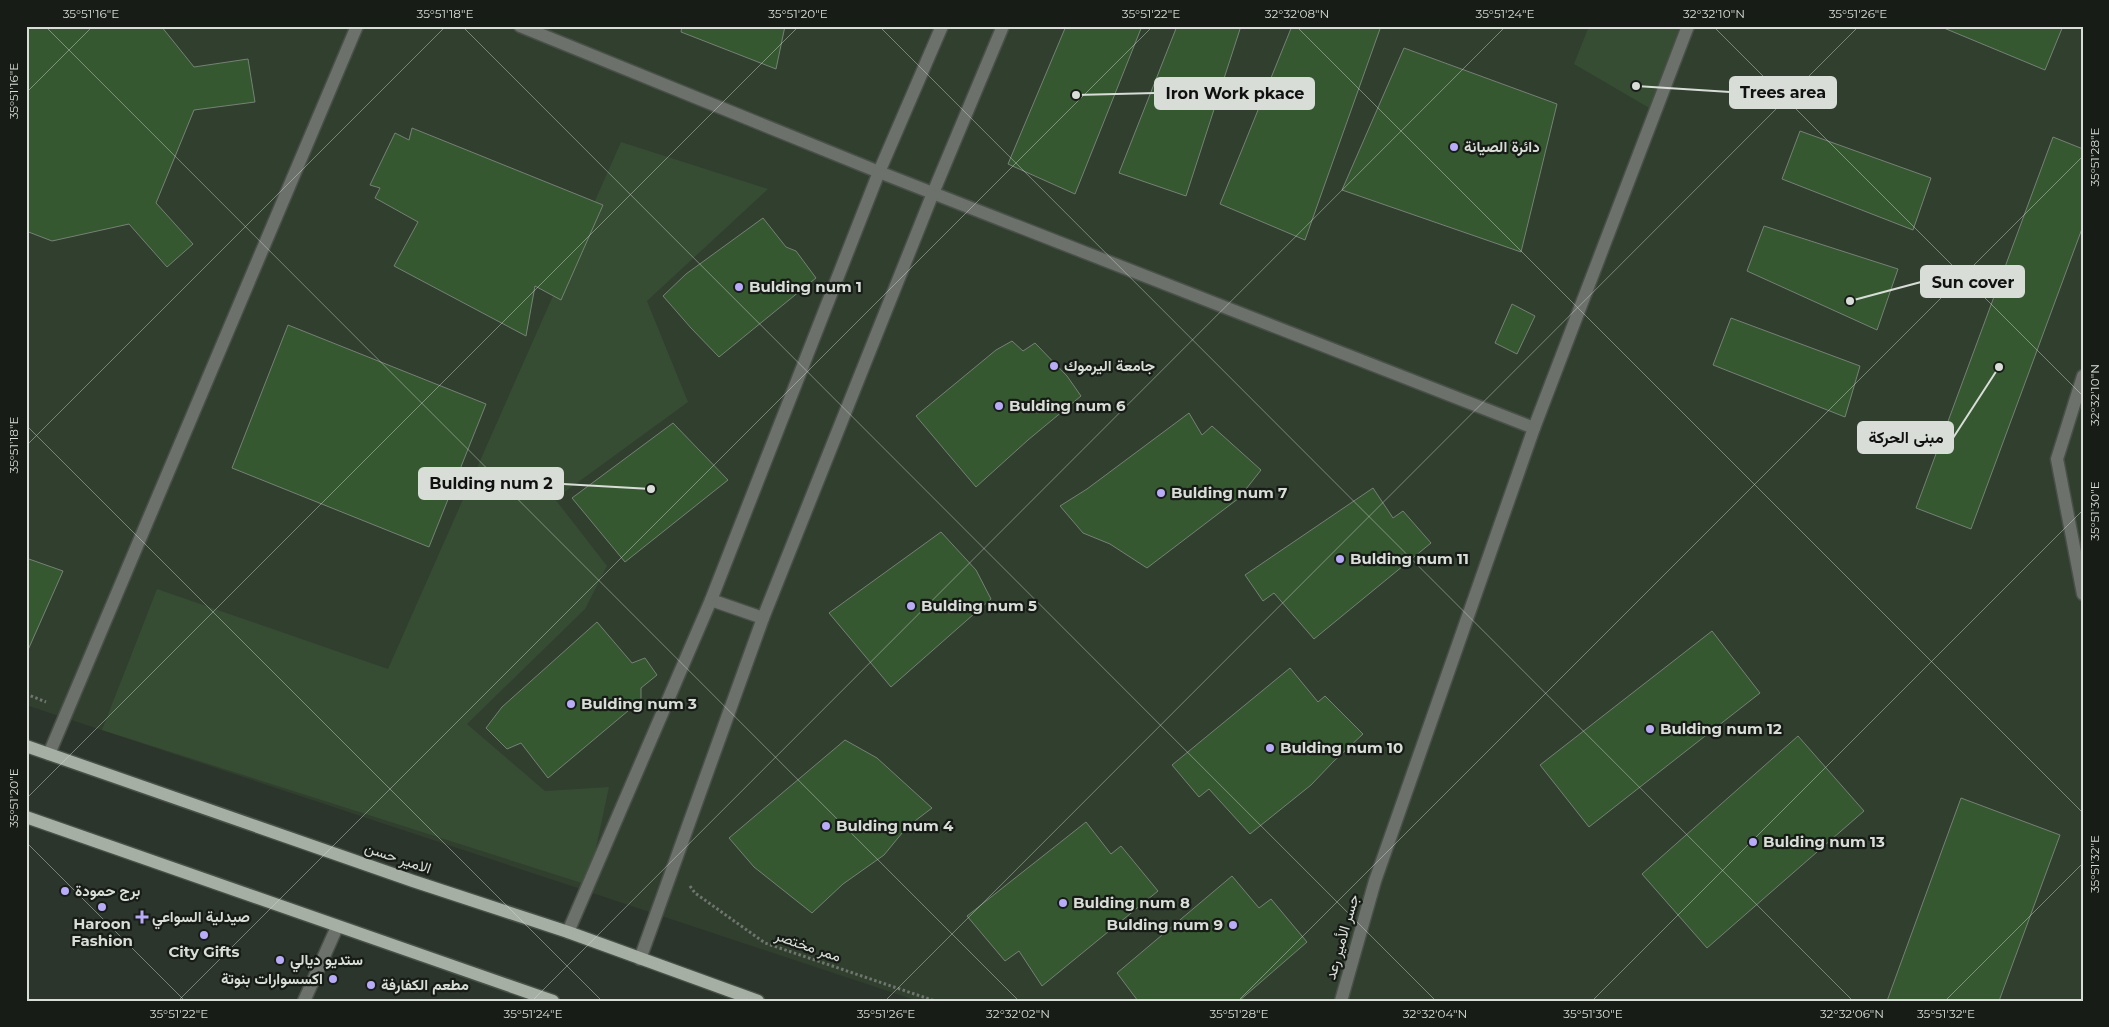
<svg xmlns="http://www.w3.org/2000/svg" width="2109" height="1027" font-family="Montserrat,Vazirmatn,sans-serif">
	<rect width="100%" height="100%" fill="#2c352b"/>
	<!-- built -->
	<path fill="#313f2f" d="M26 26H2083V1001H918L26 705Z"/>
	<!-- green -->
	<g fill="#364d33">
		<path d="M1589 26H1680L1651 109 1574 64Z"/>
		<path d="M621 142 768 189 647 301 688 402 555 499 607 566 585 609 467 724 545 791 609 787 588 885 102 730 157 589 388 669Z"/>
	</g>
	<!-- building -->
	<g fill="#355831" stroke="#768175">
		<path d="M26 26H161L194 67 248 59 255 102 194 110 156 203 193 244 167 267 129 224 52 241 26 231Z"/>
		<path d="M682 26H785L776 69 681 32Z"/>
		<path d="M1066 26H1142L1075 194 1008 164Z"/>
		<path d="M1177 26H1241L1186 196 1119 173Z"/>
		<path d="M1292 26H1381L1305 240 1220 204Z"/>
		<path d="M1939 26H2063L2045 70Z"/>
		<path d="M1404 48 1557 104 1521 252 1342 190Z"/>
		<path d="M412 128 603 205 561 300 535 286 526 336 394 266 418 222 375 198 380 188 370 185 395 133 409 140Z"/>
		<path d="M1800 131 1931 178 1913 230 1782 179Z"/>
		<path d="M2053 137 2083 149V226L1971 529 1916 508Z"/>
		<path d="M763 218 786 247 796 251 816 278 719 357 691 328 663 296 686 274Z"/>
		<path d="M1764 226 1898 269 1877 330 1747 271Z"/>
		<path d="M1512 304 1535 316 1517 354 1495 343Z"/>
		<path d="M1731 318 1860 366 1845 417 1713 365Z"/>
		<path d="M288 325 486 404 429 547 232 468Z"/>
		<path d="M1012 341 1023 351 1035 343 1067 376 1081 396 1028 440 976 487 916 416 996 350Z"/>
		<path d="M1189 413 1202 435 1212 426 1261 470 1239 498 1147 568 1110 544 1083 533 1060 506 1087 489Z"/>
		<path d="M673 423 728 480 625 562 572 498Z"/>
		<path d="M1373 488 1393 518 1403 511 1431 543 1314 639 1274 593 1263 601 1245 575Z"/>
		<path d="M941 532 976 570 991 599 891 687 829 613Z"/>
		<path d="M26 558 63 571 28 650 26 649Z"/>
		<path d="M597 622 632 663 645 658 657 675 641 688V700L548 778 521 743 507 749 486 728 502 707Z"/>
		<path d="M1712 631 1760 693 1589 827 1540 765Z"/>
		<path d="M1290 668 1318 702 1325 696 1363 734 1333 762 1311 785 1250 834 1209 789 1199 797 1172 765Z"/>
		<path d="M1798 736 1864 811 1707 948 1642 874Z"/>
		<path d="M845 740 877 758 932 808 907 827 884 855 843 884 812 913 754 867 729 838Z"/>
		<path d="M1961 798 2060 835 1999 1001H1887Z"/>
		<path d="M1086 822 1111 854 1121 846 1158 891 1042 986 1019 951 1005 961 967 916Z"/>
		<path d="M1232 876 1259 908 1271 899 1307 942 1239 1001H1138L1117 973Z"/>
	</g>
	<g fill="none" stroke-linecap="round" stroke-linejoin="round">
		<!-- minor casing -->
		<g stroke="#485047" stroke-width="15">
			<g id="minor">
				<path d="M520 26 879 172 1534 428"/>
				<path d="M2083 376 2057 459 2083 594"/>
				<path d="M711 600 763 618"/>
				<path d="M49 754 357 26"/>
				<path d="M568 932 711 600 879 172 942 26"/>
				<path d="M640 959 763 618 933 193 1003 26"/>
				<path d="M304 1001 337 927"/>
				<path d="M1341 1001 1375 881 1534 428 1688 26"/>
			</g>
		</g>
		<!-- major casing -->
		<g stroke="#485047" stroke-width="15">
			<g id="major">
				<path d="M26 746 413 881 568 932 758 1001"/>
				<path d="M26 817 553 1001"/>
			</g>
		</g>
		<!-- path -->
		<g stroke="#6f766e" stroke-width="3" stroke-dasharray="2.5 2.5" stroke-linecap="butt">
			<path d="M26 694 46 702"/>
			<path d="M690 886 695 893 765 943 935 1001"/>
		</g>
		<!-- minor -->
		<use href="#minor" stroke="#6c716b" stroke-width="12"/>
		<!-- major -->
		<use href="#major" stroke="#a5afa3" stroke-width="12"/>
	</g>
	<!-- ticks -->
	<path fill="none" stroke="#d8ded7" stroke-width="1" stroke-opacity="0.45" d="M45 26 1019 1001M462 26 1436 1001M879 26 1853 1001M1296 26 2083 813M1713 26 2083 396M26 93 93 26M26 425 602 1001M26 446 446 26M26 799 799 26M26 842 185 1001M178 1001 1153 26M532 1001 1506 26M885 1001 1859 26M1238 1001 2083 156M1592 1001 2083 510M1945 1001 2083 863"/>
	<!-- markers -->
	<g fill="#b8abf7" stroke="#171c17" stroke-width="2">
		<circle cx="1454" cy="147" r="5"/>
		<circle cx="739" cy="287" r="5"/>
		<circle cx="1054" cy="366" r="5"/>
		<circle cx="999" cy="406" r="5"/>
		<circle cx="1161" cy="493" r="5"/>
		<circle cx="1340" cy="559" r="5"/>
		<circle cx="911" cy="606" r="5"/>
		<circle cx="571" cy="704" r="5"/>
		<circle cx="1650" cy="729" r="5"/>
		<circle cx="1270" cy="748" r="5"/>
		<circle cx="826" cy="826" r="5"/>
		<circle cx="1753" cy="842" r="5"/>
		<circle cx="65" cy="891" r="5"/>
		<circle cx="1063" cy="903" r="5"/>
		<circle cx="102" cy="907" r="5"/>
		<path d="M139.5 909.5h5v5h5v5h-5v5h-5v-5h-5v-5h5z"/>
		<circle cx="1233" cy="925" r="5"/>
		<circle cx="204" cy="935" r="5"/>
		<circle cx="280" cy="960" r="5"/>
		<circle cx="333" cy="979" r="5"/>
		<circle cx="371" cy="985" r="5"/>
	</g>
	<g text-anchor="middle" stroke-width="4.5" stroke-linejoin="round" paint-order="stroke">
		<!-- poi labels -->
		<g font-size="15" font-weight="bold" fill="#d8ded7" stroke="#171c17" text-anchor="start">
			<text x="1464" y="152">دائرة الصيانة</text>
			<text x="749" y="292">Bulding num 1</text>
			<text x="1064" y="371">جامعة اليرموك</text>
			<text x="1009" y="411">Bulding num 6</text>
			<text x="1171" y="498">Bulding num 7</text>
			<text x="1350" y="564">Bulding num 11</text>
			<text x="921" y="611">Bulding num 5</text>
			<text x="581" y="709">Bulding num 3</text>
			<text x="1660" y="734">Bulding num 12</text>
			<text x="1280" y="753">Bulding num 10</text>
			<text x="836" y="831">Bulding num 4</text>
			<text x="1763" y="847">Bulding num 13</text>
			<text x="75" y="896">برج حمودة</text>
			<text x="1073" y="908">Bulding num 8</text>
			<text x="152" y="922">صيدلية السواعي</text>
			<text x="102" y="929" text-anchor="middle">Haroon<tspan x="102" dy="17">Fashion</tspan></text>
			<text x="1223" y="930" text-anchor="end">Bulding num 9</text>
			<text x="204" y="957" text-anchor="middle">City Gifts</text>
			<text x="290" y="965">ستديو ديالي</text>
			<text x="323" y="984" text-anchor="end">اكسسوارات بنوتة</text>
			<text x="381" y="990">مطعم الكفارفة</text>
		</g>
		<!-- street labels -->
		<g font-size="15" fill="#d8ded7" stroke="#171c17">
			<text transform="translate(398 858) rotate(19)" y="5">الامير حسن</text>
			<text transform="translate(1342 937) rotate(-74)" y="5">جسر الأمير رعد</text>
			<text transform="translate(808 946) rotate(19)" y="5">ممر مختصر</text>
		</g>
	</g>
	<!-- callouts -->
	<path fill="none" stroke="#d8ded7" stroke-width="2" d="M1636 86L1730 92M1076 95L1155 93M1850 301L1921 282M1999 367L1953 438M651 489L563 484"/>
	<g fill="#d8ded7" stroke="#171c17" stroke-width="2">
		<circle cx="1636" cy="86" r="5"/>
		<circle cx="1076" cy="95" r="5"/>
		<circle cx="1850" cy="301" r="5"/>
		<circle cx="1999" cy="367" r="5"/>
		<circle cx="651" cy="489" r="5"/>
	</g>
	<g fill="#d8ded7" stroke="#d8ded7" stroke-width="2">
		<rect x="1730" y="77" width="106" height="31" rx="5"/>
		<rect x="1155" y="78" width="159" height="31" rx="5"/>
		<rect x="1921" y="266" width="103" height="31" rx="5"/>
		<rect x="1858" y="422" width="95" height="31" rx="5"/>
		<rect x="419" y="468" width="144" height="31" rx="5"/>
	</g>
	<g font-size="16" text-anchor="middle" font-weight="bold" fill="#111">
		<text x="1783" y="98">Trees area</text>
		<text x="1235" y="99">Iron Work pkace</text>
		<text x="1973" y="288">Sun cover</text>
		<text x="1906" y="443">مبنى الحركة</text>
		<text x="491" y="489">Bulding num 2</text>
	</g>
	<!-- border -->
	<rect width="2109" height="1027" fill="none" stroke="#171c17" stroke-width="55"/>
	<rect x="28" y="28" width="2054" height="972" fill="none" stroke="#d8ded7" stroke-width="2"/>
	<g font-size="12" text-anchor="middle" fill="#d8ded7">
		<text x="91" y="18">35°51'16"E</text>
		<text x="445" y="18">35°51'18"E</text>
		<text x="798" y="18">35°51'20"E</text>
		<text x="1151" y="18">35°51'22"E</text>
		<text x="1297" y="18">32°32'08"N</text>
		<text x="1505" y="18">35°51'24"E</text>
		<text x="1714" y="18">32°32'10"N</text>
		<text x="1858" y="18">35°51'26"E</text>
		<text transform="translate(14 91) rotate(-90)" y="4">35°51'16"E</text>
		<text transform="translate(2095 157) rotate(-90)" y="4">35°51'28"E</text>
		<text transform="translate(2095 395) rotate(-90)" y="4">32°32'10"N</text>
		<text transform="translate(14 445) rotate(-90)" y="4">35°51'18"E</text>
		<text transform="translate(2095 511) rotate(-90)" y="4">35°51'30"E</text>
		<text transform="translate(14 798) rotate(-90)" y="4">35°51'20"E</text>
		<text transform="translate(2095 864) rotate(-90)" y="4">35°51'32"E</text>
		<text x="179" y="1018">35°51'22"E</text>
		<text x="533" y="1018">35°51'24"E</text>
		<text x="886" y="1018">35°51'26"E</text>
		<text x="1018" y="1018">32°32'02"N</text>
		<text x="1239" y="1018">35°51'28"E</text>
		<text x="1435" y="1018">32°32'04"N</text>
		<text x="1593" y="1018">35°51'30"E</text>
		<text x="1852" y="1018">32°32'06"N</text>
		<text x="1946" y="1018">35°51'32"E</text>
	</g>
</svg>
